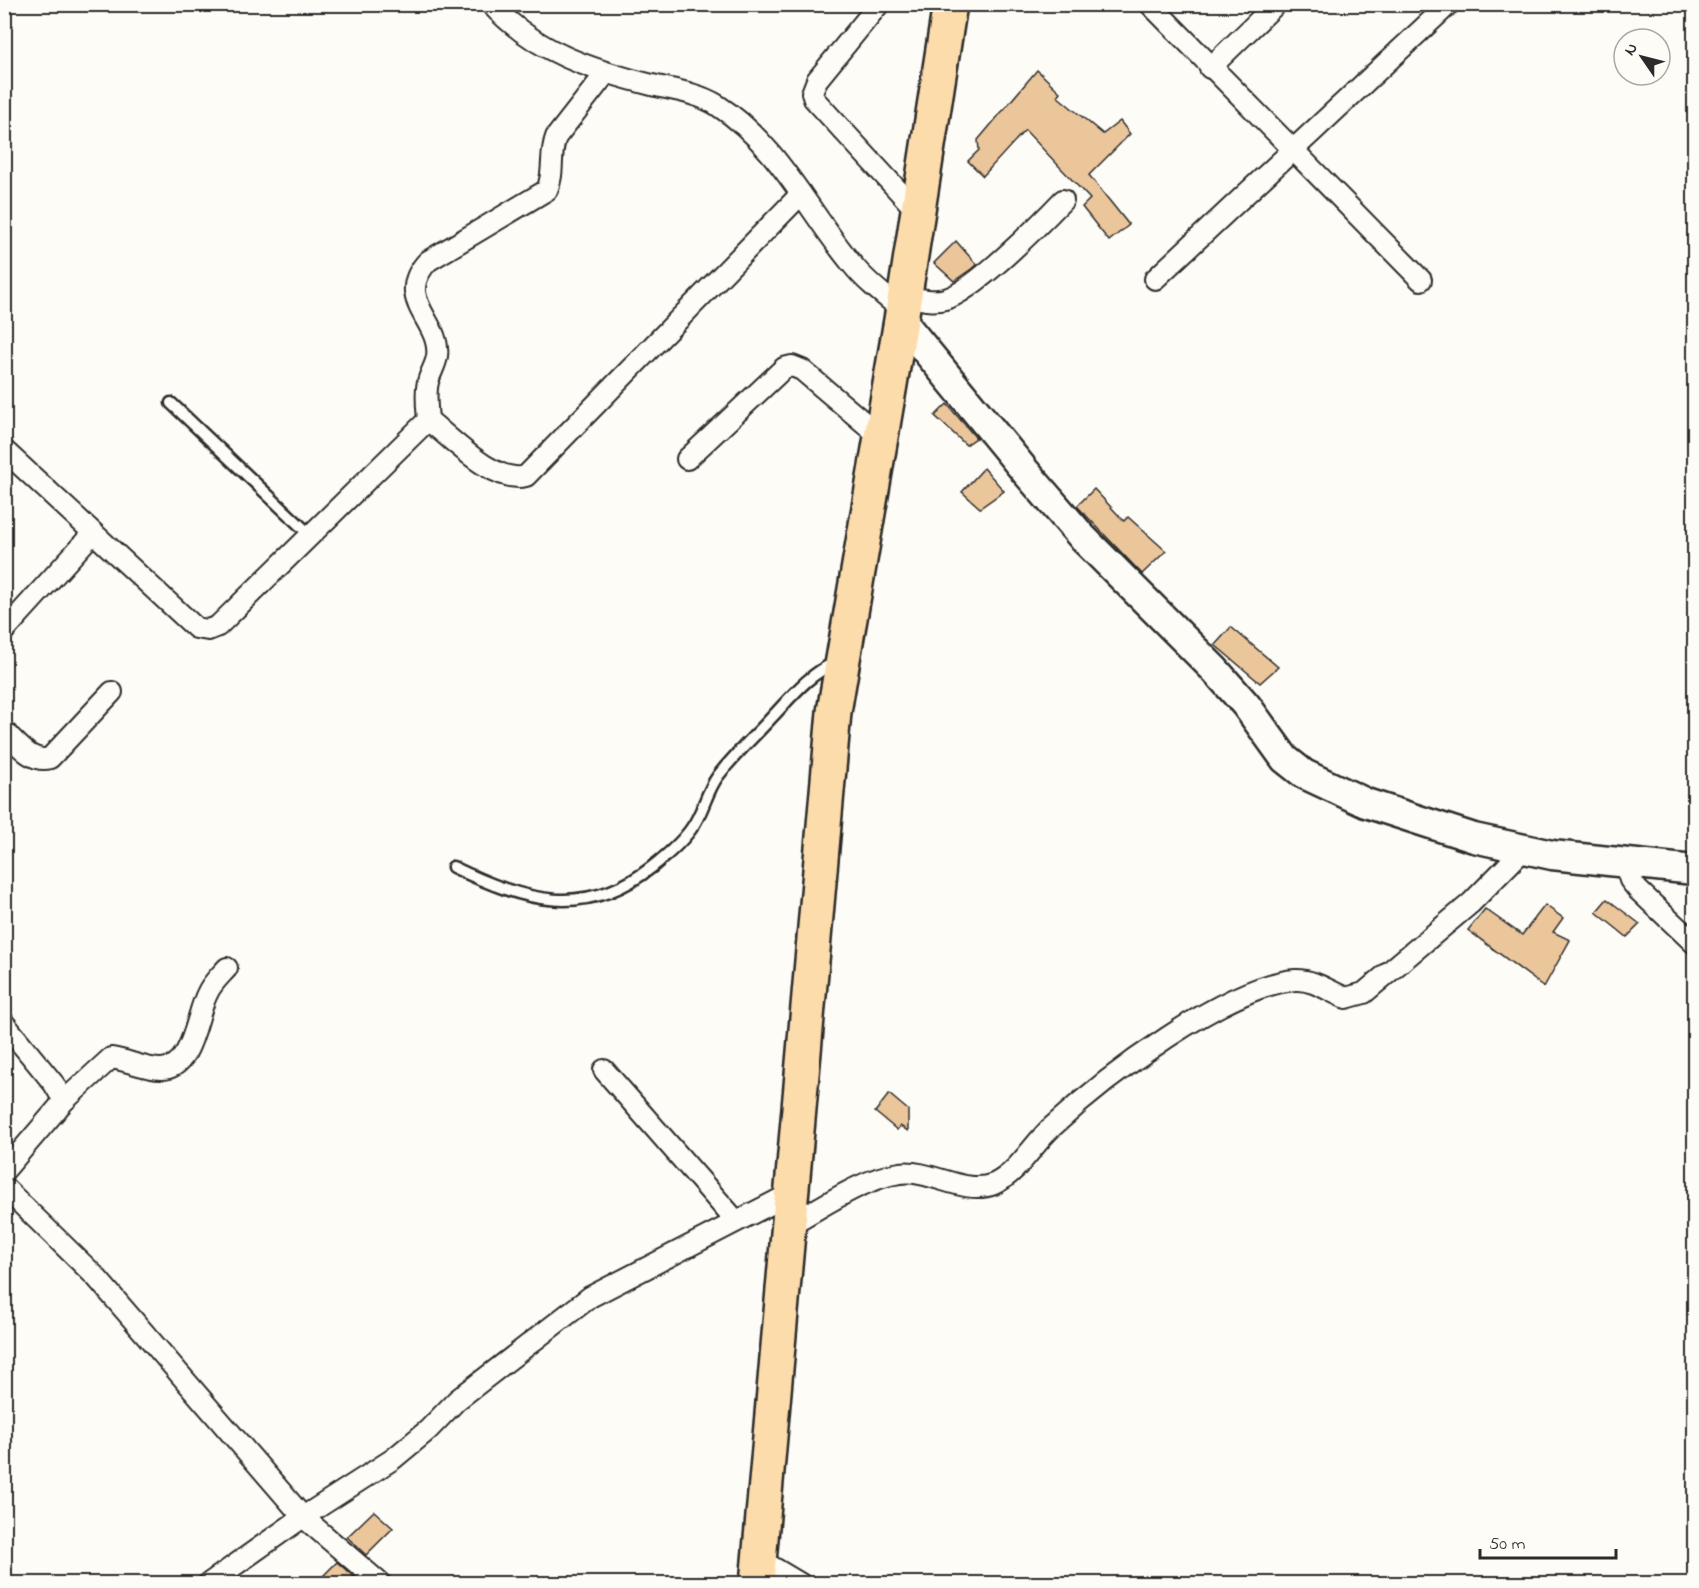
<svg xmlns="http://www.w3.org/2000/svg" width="1699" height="1588" font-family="'Indie Flower',sans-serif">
	<rect width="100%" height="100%" fill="#fdfcf7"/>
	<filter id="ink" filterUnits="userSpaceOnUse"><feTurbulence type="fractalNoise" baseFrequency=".0167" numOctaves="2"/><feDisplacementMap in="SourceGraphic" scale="12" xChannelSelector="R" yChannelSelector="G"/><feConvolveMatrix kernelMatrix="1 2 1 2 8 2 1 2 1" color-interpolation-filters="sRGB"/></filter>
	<g filter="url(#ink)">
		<!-- building -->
		<g fill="#ebc69b" stroke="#2b2b2b" stroke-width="1.5">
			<path d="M1037 70 1060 92 1057 96 1103 134 1120 121 1130 134 1089 175 1129 225 1109 241 1082 207 1090 199 1025 130 983 176 968 161 979 150 978 140Z"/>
			<path d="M956 241 977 265 954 281 934 263Z"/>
			<path d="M947 404 976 438 966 445 935 416Z"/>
			<path d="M984 468 1004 491 980 508 962 492Z"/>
			<path d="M1094 489 1124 521 1128 517 1166 551 1142 574 1077 506Z"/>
			<path d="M1231 627 1278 667 1260 683 1215 645Z"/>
			<path d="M1607 899 1640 924 1627 937 1596 912Z"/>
			<path d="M1545 905 1563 918 1553 932 1570 940 1544 987 1468 930 1485 909 1522 935Z"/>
			<path d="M889 1094 908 1110V1131L900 1126 897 1130 875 1112Z"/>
			<path d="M374 1511 393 1528 366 1555 347 1537Z"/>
			<path d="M337 1562 361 1583 362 1584H315Z"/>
		</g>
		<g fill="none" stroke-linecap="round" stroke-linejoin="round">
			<!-- service casing -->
			<g stroke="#2b2b2b" stroke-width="15">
				<g id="service">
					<path d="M171 403 310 535"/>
					<path d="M453 867C524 901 585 920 652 867 666 856 681 843 691 829 703 813 706 792 718 776 734 755 755 736 773 716 791 697 810 673 835 663"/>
				</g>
			</g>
			<!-- minor casing -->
			<g stroke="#2b2b2b" stroke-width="24">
				<g id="minor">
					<path d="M491 4C535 52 592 70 652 85 673 90 698 93 717 105 778 144 807 210 852 264 866 282 885 296 902 310"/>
					<path d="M879 4 817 80 812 93 814 99 917 211"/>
					<path d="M1150 4 1421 280"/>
					<path d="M1210 68 1276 4"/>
					<path d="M1155 279 1449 4"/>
					<path d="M904 296C917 298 932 303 945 299 972 293 1042 222 1063 200"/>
					<path d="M428 420C427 407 425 394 428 382 430 373 436 365 437 356 442 322 392 299 428 261L547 190C555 173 549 155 556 137L606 73"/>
					<path d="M4 450 196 628 208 630 218 626 428 420C451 438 495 485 526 476L801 194"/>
					<path d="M687 459 784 368 792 366 802 370 881 437"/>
					<path d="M4 631 93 533"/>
					<path d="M4 731C17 743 32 764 50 758L112 692"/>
					<path d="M1625 865 1630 880 1638 890 1694 943"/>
					<path d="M4 1023 54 1084 64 1101 4 1171"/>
					<path d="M604 1070 736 1221"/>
					<path d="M64 1101 111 1058C127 1060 145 1069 161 1069 193 1069 196 1015 207 994 211 984 220 976 227 968"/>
					<path d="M4 1187 96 1277 303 1517 381 1584"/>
					<path d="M789 1225C823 1207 861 1179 900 1173 931 1169 964 1196 994 1184 1018 1173 1033 1144 1052 1127 1104 1079 1225 986 1295 980 1314 979 1330 992 1346 998L1364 993 1471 903 1524 849"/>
					<path d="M759 1559 801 1584"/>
					<path d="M208 1584 303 1517 393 1459 428 1430 457 1400 590 1297 792 1193"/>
				</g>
			</g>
			<!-- secondary casing -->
			<g stroke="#2b2b2b" stroke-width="33">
				<path id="secondary" d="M901 320 1025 471 1083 538 1215 670 1246 705 1285 759 1304 774 1366 803 1474 838 1552 855 1694 870"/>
			</g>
			<!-- trunk casing -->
			<g stroke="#2b2b2b" stroke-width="38">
				<path id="trunk" d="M757 1584 834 712 901 320 950 4"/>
			</g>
			<!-- service -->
			<use href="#service" stroke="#fdfcf7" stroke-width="10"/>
			<!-- minor -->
			<use href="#minor" stroke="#fdfcf7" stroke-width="20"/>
			<!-- secondary -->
			<use href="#secondary" stroke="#fdfcf7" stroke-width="28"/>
			<!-- trunk -->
			<use href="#trunk" stroke="#fddcac" stroke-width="33"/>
		</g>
	</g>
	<!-- margin -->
	<rect width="1699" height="1588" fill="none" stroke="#fdfcf7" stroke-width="24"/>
	<rect x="12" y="12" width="1675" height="1564" fill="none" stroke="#2b2b2b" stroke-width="2" filter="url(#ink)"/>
	<!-- north arrow -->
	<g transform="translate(1642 57) rotate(305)"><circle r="28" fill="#fdfcf7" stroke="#a9a8a5" stroke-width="1.5"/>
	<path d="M0-4.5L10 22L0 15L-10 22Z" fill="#2b2b2b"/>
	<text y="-9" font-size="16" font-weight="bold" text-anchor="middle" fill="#2b2b2b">N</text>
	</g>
	<!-- scale -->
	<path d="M1480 1549v9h136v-9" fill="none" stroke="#2b2b2b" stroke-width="3"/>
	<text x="1489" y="1549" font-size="18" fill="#2b2b2b" stroke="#fdfcf7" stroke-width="4.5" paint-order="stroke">50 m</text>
</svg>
